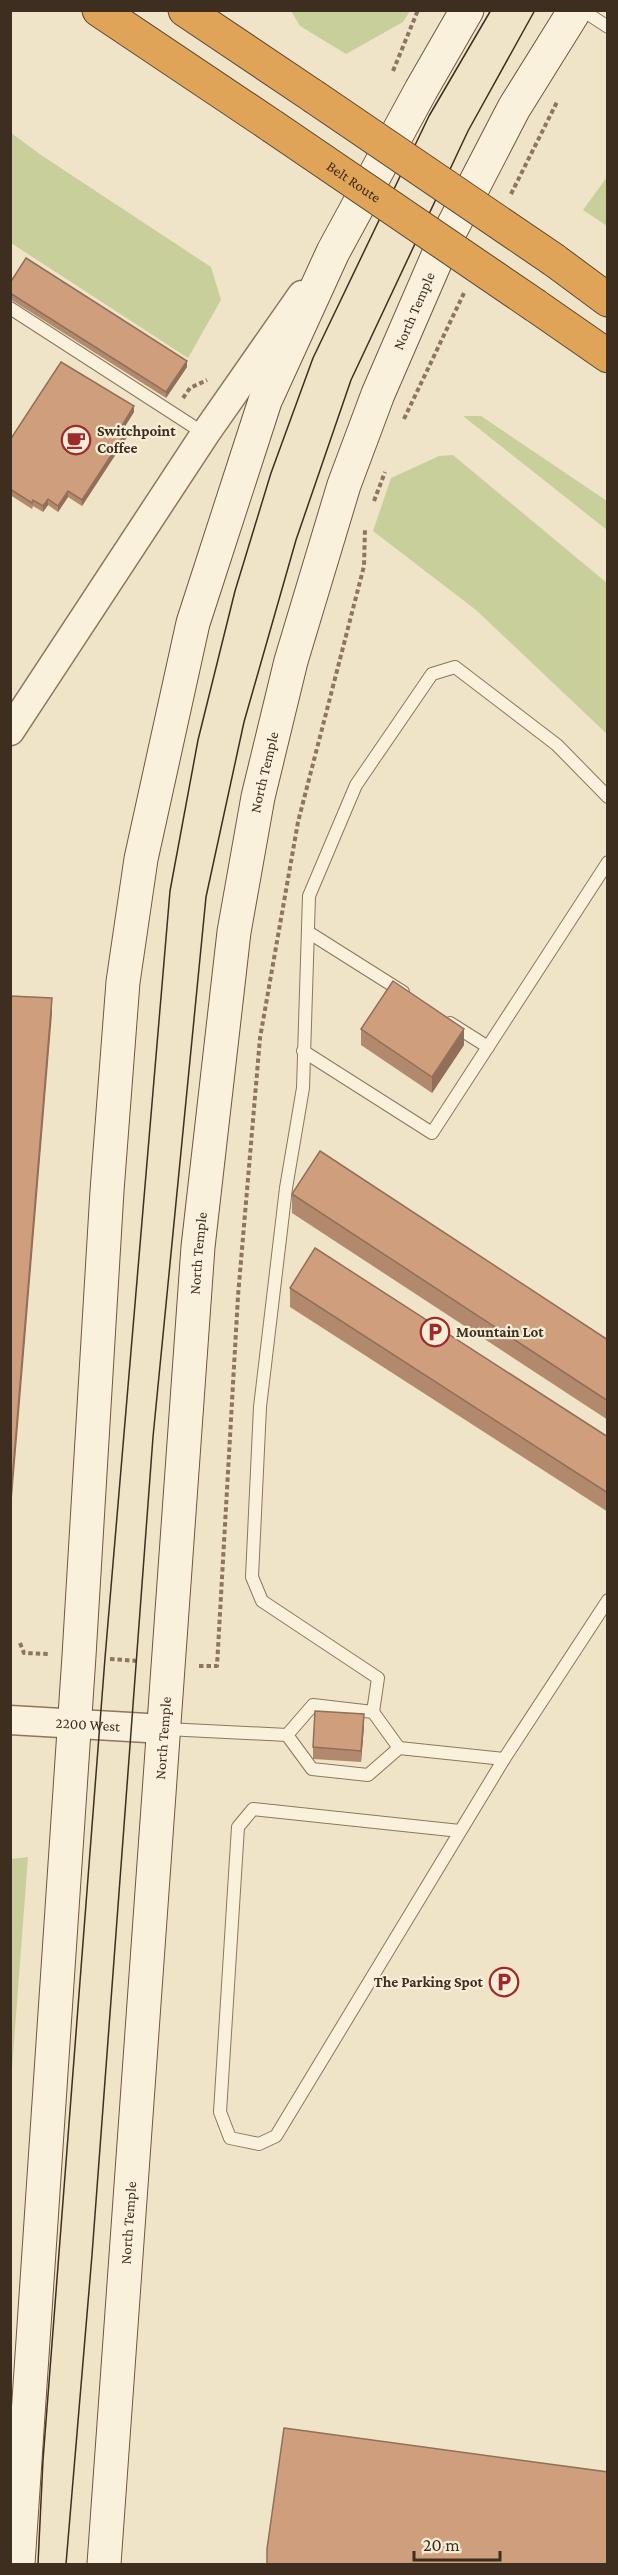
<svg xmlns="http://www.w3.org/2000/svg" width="618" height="2575" font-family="'Crimson Pro',serif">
	<rect width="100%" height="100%" fill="#f0e4c8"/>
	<!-- green -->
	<g fill="#c9cf9b">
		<path d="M291 11H410L403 22 346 54 300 26Z"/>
		<path d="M10 132 41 155 211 267 221 300 188 358 11 243Z"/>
		<path d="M607 177V226L583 210Z"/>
		<path d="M463 416H481L607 501V530Z"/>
		<path d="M453 455 607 583V734L476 610 373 531 391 478 439 456Z"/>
		<path d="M28 1857 11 2082V1859Z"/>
	</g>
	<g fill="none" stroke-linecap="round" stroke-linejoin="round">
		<!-- service casing -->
		<g stroke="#8d765c" stroke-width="14">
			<g id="service">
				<path d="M582 10 608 27"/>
				<path d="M10 308 205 434"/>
				<path d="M308 932 403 992"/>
				<path d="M450 1023 488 1047"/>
				<path d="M303 1051 432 1133 608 862"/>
				<path d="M313 1705 373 1712 399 1748 368 1775 312 1769 287 1735Z"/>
				<path d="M373 1712 378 1678 262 1601 252 1577 260 1407 286 1188 303 1088 309 896 356 785 432 674 455 667 557 745 608 797"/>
				<path d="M166 1729 287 1735"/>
				<path d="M399 1748 504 1759 608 1600"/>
				<path d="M460 1831 253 1809 238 1827 220 2112 230 2138 259 2144 276 2136 504 1759"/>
			</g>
		</g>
		<!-- tertiary casing -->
		<g stroke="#8d765c" stroke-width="31">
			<g id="tertiary">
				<path d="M10 731 205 434 302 295"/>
				<path id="s1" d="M10 1720 164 1729"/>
			</g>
		</g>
		<!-- secondary casing -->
		<g stroke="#6f573f" stroke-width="35">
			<g id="secondary">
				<path d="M18 2564 79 1656 107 1191 123 982 141 859 193 623 265 401 333 252 421 90 467 10"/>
				<path id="s2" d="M104 2564 198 1247 234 932 258 797 291 661 344 485 378 394 440 251 514 108 575 10"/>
			</g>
		</g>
		<!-- motorway casing -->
		<g stroke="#5b4430" stroke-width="35">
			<g id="motorway">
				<path d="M99 10 272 126"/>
				<path d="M185 10 313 96"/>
				<path d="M554 260 608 300"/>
				<path d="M536 306 608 356"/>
			</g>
		</g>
		<!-- path -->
		<g stroke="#8d765c" stroke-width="4" stroke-dasharray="4.5 3" stroke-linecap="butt">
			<path d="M393 71 418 10"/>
			<path d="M511 194 557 102"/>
			<path d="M183 398 190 388 207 380"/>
			<path d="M404 419 464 293"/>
			<path d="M374 501 385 472"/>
			<path d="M20 1643 24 1653 48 1654"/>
			<path d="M110 1659 138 1661"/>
			<path d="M199 1666H217L238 1296 260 1038 298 822 364 566 365 528"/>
		</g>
		<!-- service -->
		<use href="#service" stroke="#faf1dc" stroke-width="12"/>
		<!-- tertiary -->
		<use href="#tertiary" stroke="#faf1dc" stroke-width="28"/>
		<!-- secondary -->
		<use href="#secondary" stroke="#faf1dc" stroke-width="33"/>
		<!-- motorway -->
		<use href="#motorway" stroke="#e0a458" stroke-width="33"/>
		<!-- tram -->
		<g stroke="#3d2e20" stroke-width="1.5">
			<path d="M38 2564 43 2460 105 1658 170 891 198 740 235 591 271 473 313 358 429 116 491 10"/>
			<path d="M66 2564 92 2255 153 1437 206 897 244 722 296 540 351 380 468 131 535 10"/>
		</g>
		<!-- motorway-bridge casing -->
		<g stroke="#5b4430" stroke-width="35" stroke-linecap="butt">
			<g id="motorway-bridge">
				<path d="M313 96 554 260"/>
				<path id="s3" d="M272 126 536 306"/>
			</g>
		</g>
		<!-- motorway-bridge -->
		<use href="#motorway-bridge" stroke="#e0a458" stroke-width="33"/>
	</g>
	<!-- wall -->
	<g fill="#b2896c">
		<path d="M10 283 187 367 166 398 10 299Z"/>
		<path d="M134 412 123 429 127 437 82 506 68 497 58 512 48 505 43 512 33 506 32 509 10 495V440Z"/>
		<path d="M361 1029 464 1045 432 1093 361 1045Z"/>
		<path d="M292 1194 608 1340V1420L292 1213Z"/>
		<path d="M290 1288 608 1437V1512L290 1307Z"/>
		<path d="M364 1726 361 1762 313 1759V1747Z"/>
	</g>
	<!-- shaded-wall -->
	<g fill="#916f58">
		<path d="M187 361V367L166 398V392Z"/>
		<path d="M134 406V412L121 433V427Z"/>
		<path d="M127 431V437L82 506V500Z"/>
		<path d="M68 491V497L58 512V506Z"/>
		<path d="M48 499V505L43 512V506Z"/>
		<path d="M52 998V1014L10 1522V1506Z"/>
		<path d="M464 1029V1045L432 1093V1077Z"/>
		<path d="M364 1714V1726L361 1762V1751Z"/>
	</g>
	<!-- building -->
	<g fill="#cf9f7d" stroke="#916f58" stroke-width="1.5">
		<path d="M26 258 187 361 166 392 10 293V283Z"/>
		<path d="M61 362 134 406 121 427 127 431 82 500 68 491 58 506 48 499 43 506 33 500 32 503 10 489V440Z"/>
		<path d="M393 981 464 1029 432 1077 361 1029Z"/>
		<path d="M10 996 52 998 10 1506Z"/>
		<path d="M320 1151 608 1340V1401L292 1194Z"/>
		<path d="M315 1248 608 1437V1493L290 1288Z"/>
		<path d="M315 1711 364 1714 361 1751 313 1747Z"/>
		<path d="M284 2428 608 2472V2565H267V2549Z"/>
	</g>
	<!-- icons -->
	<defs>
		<g id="cafe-ring" transform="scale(1.5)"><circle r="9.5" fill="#f7eed8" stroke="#9e2a2b" stroke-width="1.5"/><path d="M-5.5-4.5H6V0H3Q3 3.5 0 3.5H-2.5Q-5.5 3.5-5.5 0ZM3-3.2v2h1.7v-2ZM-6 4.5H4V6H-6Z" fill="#9e2a2b"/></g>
		<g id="parking-ring" transform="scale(1.5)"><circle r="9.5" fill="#f7eed8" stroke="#9e2a2b" stroke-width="1.5"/><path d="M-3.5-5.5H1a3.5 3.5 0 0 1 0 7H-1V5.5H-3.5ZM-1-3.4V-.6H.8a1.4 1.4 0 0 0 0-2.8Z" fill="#9e2a2b"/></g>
	</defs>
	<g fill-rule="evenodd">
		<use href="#cafe-ring" x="76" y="440"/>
		<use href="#parking-ring" x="435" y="1332"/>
		<use href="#parking-ring" x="504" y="1982"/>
	</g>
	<g text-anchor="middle" stroke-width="4.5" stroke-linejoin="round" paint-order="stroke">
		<!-- street labels -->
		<g font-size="15" fill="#3d2e20" stroke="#f7eed8">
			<text dy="5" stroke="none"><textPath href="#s3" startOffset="99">Belt Route</textPath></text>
			<text dy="5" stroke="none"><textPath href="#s2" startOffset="2286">North Temple</textPath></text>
			<text dy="5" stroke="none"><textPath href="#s2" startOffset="1800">North Temple</textPath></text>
			<text dy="5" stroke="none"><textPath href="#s2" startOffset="1314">North Temple</textPath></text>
			<text dy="5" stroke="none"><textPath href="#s1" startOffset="78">2200 West</textPath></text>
			<text dy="5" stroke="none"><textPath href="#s2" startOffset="828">North Temple</textPath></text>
			<text dy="5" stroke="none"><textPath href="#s2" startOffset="342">North Temple</textPath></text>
		</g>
		<!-- poi labels -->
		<g font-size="15" font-weight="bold" fill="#3d2e20" stroke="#f7eed8" text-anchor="start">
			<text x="97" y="436">Switchpoint<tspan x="97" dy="17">Coffee</tspan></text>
			<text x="456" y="1337">Mountain Lot</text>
			<text x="483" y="1987" text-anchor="end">The Parking Spot</text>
		</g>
	</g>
	<!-- border -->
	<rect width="618" height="2575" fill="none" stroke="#3d2e20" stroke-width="24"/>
	<!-- scale -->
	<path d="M414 2551v9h86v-9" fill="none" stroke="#3d2e20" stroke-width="3"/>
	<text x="423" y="2551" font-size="18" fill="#3d2e20" stroke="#f7eed8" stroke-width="4.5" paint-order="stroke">20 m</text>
</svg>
